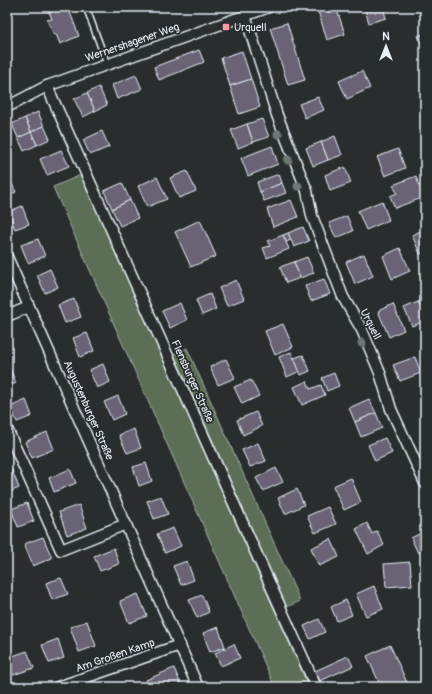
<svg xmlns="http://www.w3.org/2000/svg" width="432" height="694" font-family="Pangolin,sans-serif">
	<rect width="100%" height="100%" fill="#2a2d2e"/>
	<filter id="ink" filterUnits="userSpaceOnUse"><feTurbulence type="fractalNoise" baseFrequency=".025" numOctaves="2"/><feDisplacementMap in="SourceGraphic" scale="8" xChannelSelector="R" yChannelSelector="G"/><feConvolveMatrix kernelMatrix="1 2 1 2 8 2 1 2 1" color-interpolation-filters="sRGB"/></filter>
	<g filter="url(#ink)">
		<!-- green -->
		<g fill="#5d6e57" stroke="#a2b0a8">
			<path d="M81 175 309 687H275L53 187Z"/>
			<path d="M187 348 300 601 287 607 174 354Z"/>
		</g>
		<!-- building -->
		<g fill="#696475" stroke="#e8f1f8">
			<path d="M47 7H68L79 36 60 44 56 34 54 35 47 20 52 19Z"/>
			<path d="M332 7H336L345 34 327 40 318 11Z"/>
			<path d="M364 7H383L386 18 369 23Z"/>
			<path d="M287 23 305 80 288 85 270 28Z"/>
			<path d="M425 33V51L418 36Z"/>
			<path d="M199 50 204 62 159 80 154 67Z"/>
			<path d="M242 51 251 79 230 86 221 58Z"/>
			<path d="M362 71 370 88 347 99 339 81Z"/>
			<path d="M136 75 142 89 117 99 112 85Z"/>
			<path d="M251 79 260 107 239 114 230 86Z"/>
			<path d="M99 87 107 105 95 111 87 93Z"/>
			<path d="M87 93 95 111 83 117 74 99Z"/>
			<path d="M318 97 324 110 305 118 299 104Z"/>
			<path d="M38 112 44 126 31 132 25 118Z"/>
			<path d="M25 118 31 132 18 138 12 124Z"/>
			<path d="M262 119 269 137 253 142 247 124Z"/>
			<path d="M247 124 253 142 238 148 231 130Z"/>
			<path d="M44 126 50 139 37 145 31 132Z"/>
			<path d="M102 131 109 147 90 155 83 140Z"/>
			<path d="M31 132 37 145 24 151 18 138Z"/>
			<path d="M335 136 342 155 328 160 321 142Z"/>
			<path d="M321 142 328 160 313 166 306 148Z"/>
			<path d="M272 146 278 164 248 176 241 158Z"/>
			<path d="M398 149 405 168 385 176 377 157Z"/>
			<path d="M61 150 69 166 47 175 40 159Z"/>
			<path d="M345 167 351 183 330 191 325 175Z"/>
			<path d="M187 171 196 191 179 198 170 178Z"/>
			<path d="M7 174 16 192 7 196Z"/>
			<path d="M279 174 282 183 260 192 257 182Z"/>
			<path d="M416 176 419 186 425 184 424 213 419 199 395 208 390 196 397 193 393 185Z"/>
			<path d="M157 177 167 199 147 207 138 186Z"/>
			<path d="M122 183 130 200 112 209 104 191Z"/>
			<path d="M282 183 286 193 264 201 260 192Z"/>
			<path d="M130 200 138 218 120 226 112 209Z"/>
			<path d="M291 200 298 217 273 227 267 209Z"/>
			<path d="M382 201 389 220 366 230 358 211Z"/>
			<path d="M22 206 29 224 15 229 8 212Z"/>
			<path d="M347 216 353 231 336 238 329 223Z"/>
			<path d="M200 220 216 256 191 267 175 232Z"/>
			<path d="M303 227 309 241 294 247 288 233Z"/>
			<path d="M423 230 425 234V252L420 254 412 235Z"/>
			<path d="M288 233 291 240 286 242 283 235Z"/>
			<path d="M283 235 289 249 267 258 263 248 270 246 268 241Z"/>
			<path d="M38 239 45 256 28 263 21 245Z"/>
			<path d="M400 248 410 271 392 279 383 256Z"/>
			<path d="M364 254 373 276 355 284 346 262Z"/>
			<path d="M307 257 314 273 300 278 294 262Z"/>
			<path d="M294 262 300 278 286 283 280 267Z"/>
			<path d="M50 269 58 287 45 293 37 275Z"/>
			<path d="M324 279 330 294 311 301 305 286Z"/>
			<path d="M236 280 244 299 227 306 219 288Z"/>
			<path d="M210 294 216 309 202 315 196 300Z"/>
			<path d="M74 299 81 317 65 323 58 305Z"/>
			<path d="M425 299V317L418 302Z"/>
			<path d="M418 302 425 317V321L412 326 404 308Z"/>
			<path d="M180 303 187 320 170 328 162 311Z"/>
			<path d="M393 304 404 330 389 337 378 311Z"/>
			<path d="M283 324 293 347 275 355 265 331Z"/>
			<path d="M87 333 94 351 80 357 73 338Z"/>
			<path d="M291 352 300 371 287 377 279 357Z"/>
			<path d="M303 355 310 371 301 375 294 358Z"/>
			<path d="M415 357 421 373 400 381 393 365Z"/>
			<path d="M226 359 235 378 218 385 210 367Z"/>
			<path d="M8 364 16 383 7 387V365Z"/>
			<path d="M103 364 110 382 97 388 89 370Z"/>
			<path d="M334 373 339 386 327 391 322 378Z"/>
			<path d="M251 380 259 396 242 404 234 387Z"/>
			<path d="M307 381 310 389 321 385 325 395 302 405 294 387Z"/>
			<path d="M118 396 125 414 112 420 104 402Z"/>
			<path d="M369 399 376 413 355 422 349 408Z"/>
			<path d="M26 400 32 416 17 422 10 407Z"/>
			<path d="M256 412 262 426 243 435 237 420Z"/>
			<path d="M376 413 382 428 361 437 355 422Z"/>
			<path d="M134 429 141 448 127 453 119 435Z"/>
			<path d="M47 432 54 449 32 458 25 442Z"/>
			<path d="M385 438 392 453 375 461 368 445Z"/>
			<path d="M258 443 266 461 250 467 242 450Z"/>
			<path d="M146 463 152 481 139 486 133 467Z"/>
			<path d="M276 468 283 482 263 491 256 478Z"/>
			<path d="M70 469 76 483 54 492 49 478Z"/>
			<path d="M12 470 19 488 7 493V472Z"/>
			<path d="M351 478 361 502 344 510 333 486Z"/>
			<path d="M297 489 304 505 285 514 278 498Z"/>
			<path d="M161 496 168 514 154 519 147 501Z"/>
			<path d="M27 503 34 521 18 527 11 509Z"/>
			<path d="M79 505 87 528 67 535 59 512Z"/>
			<path d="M328 507 336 524 315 533 307 516Z"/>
			<path d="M367 523 372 534 377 531 384 545 368 554 356 529Z"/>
			<path d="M173 528 181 546 165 553 157 534Z"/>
			<path d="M425 531V550L418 553 411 538Z"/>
			<path d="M43 537 52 558 33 566 24 544Z"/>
			<path d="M331 539 339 557 319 566 311 548Z"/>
			<path d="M114 548 119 564 100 571 94 556Z"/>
			<path d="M187 561 194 580 181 585 173 566Z"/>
			<path d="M410 562 412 585 386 587 384 564Z"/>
			<path d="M61 578 68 594 52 600 46 583Z"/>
			<path d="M374 586 383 609 366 616 356 594Z"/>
			<path d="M138 594 147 616 129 623 120 601Z"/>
			<path d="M202 595 209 612 197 618 189 600Z"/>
			<path d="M346 600 352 615 337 621 331 607Z"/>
			<path d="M319 619 325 632 310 639 304 626Z"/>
			<path d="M87 621 96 646 79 652 70 627Z"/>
			<path d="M218 627 225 647 210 652 203 633Z"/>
			<path d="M58 639 64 658 49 663 42 645Z"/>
			<path d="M234 644 240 658 221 666 215 653Z"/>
			<path d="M390 645 409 687H381L367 656Z"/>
			<path d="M27 651 34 668 7 677V658Z"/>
			<path d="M348 656 353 666 320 681 315 671Z"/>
			<path d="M174 668 182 687H149L146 680Z"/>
		</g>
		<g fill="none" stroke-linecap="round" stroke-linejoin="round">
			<!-- lane casing -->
			<g stroke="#e8f1f8" stroke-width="8">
				<path id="lane" d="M86 7 107 64"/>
			</g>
			<!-- street casing -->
			<g stroke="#e8f1f8" stroke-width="13">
				<g id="street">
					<path d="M245 15 277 115 307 191 312 216 343 297 362 330 380 373 391 409 425 483"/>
					<path d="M47 86 316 687"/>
					<path d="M7 107 47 86 269 7"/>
					<path d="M7 257 198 687"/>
					<path d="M7 316 29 307"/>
					<path d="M7 429 61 550 126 524"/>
					<path d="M58 687 180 645"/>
				</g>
			</g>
			<!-- lane -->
			<use href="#lane" stroke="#2a2d2e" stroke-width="5"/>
			<!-- street -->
			<use href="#street" stroke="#2a2d2e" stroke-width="10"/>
		</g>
		<!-- trees -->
		<g fill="#707876">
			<circle cx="278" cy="134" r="4.5"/>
			<circle cx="288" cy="160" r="4.5"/>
			<circle cx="298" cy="186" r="4.5"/>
			<circle cx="362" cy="343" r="4.5"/>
		</g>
	</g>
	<!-- markers -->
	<rect fill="#ff9aa2" stroke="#2a2d2e" stroke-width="1.5" x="222" y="23" width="8" height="8" rx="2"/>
	<g text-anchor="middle" stroke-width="3.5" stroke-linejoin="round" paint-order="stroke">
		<!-- poi labels -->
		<g font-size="11" fill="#e8f1f8" stroke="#2a2d2e" text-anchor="start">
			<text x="234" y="31">Urquell</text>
		</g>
		<!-- street labels -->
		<g font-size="11" fill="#e8f1f8" stroke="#2a2d2e">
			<text transform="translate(132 42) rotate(-19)" y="4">Wernershagener Weg</text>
			<text transform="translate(371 324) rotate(63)" y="4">Urquell</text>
			<text transform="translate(193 381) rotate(66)" y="4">Flensburger Straße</text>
			<text transform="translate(89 410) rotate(66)" y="4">Augustenburger Straße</text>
			<text transform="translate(115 655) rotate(-19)" y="4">Am Großen Kamp</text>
		</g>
	</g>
	<!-- margin -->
	<rect width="432" height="694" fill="none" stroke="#2a2d2e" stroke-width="24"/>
	<rect x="12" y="12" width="408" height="670" fill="none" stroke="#e8f1f8" stroke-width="1.5" filter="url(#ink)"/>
	<!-- north arrow -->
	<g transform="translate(386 46)" stroke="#2a2d2e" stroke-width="3" paint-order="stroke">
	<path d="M0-3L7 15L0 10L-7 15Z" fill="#e8f1f8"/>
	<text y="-6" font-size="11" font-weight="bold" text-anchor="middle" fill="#e8f1f8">N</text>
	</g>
</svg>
